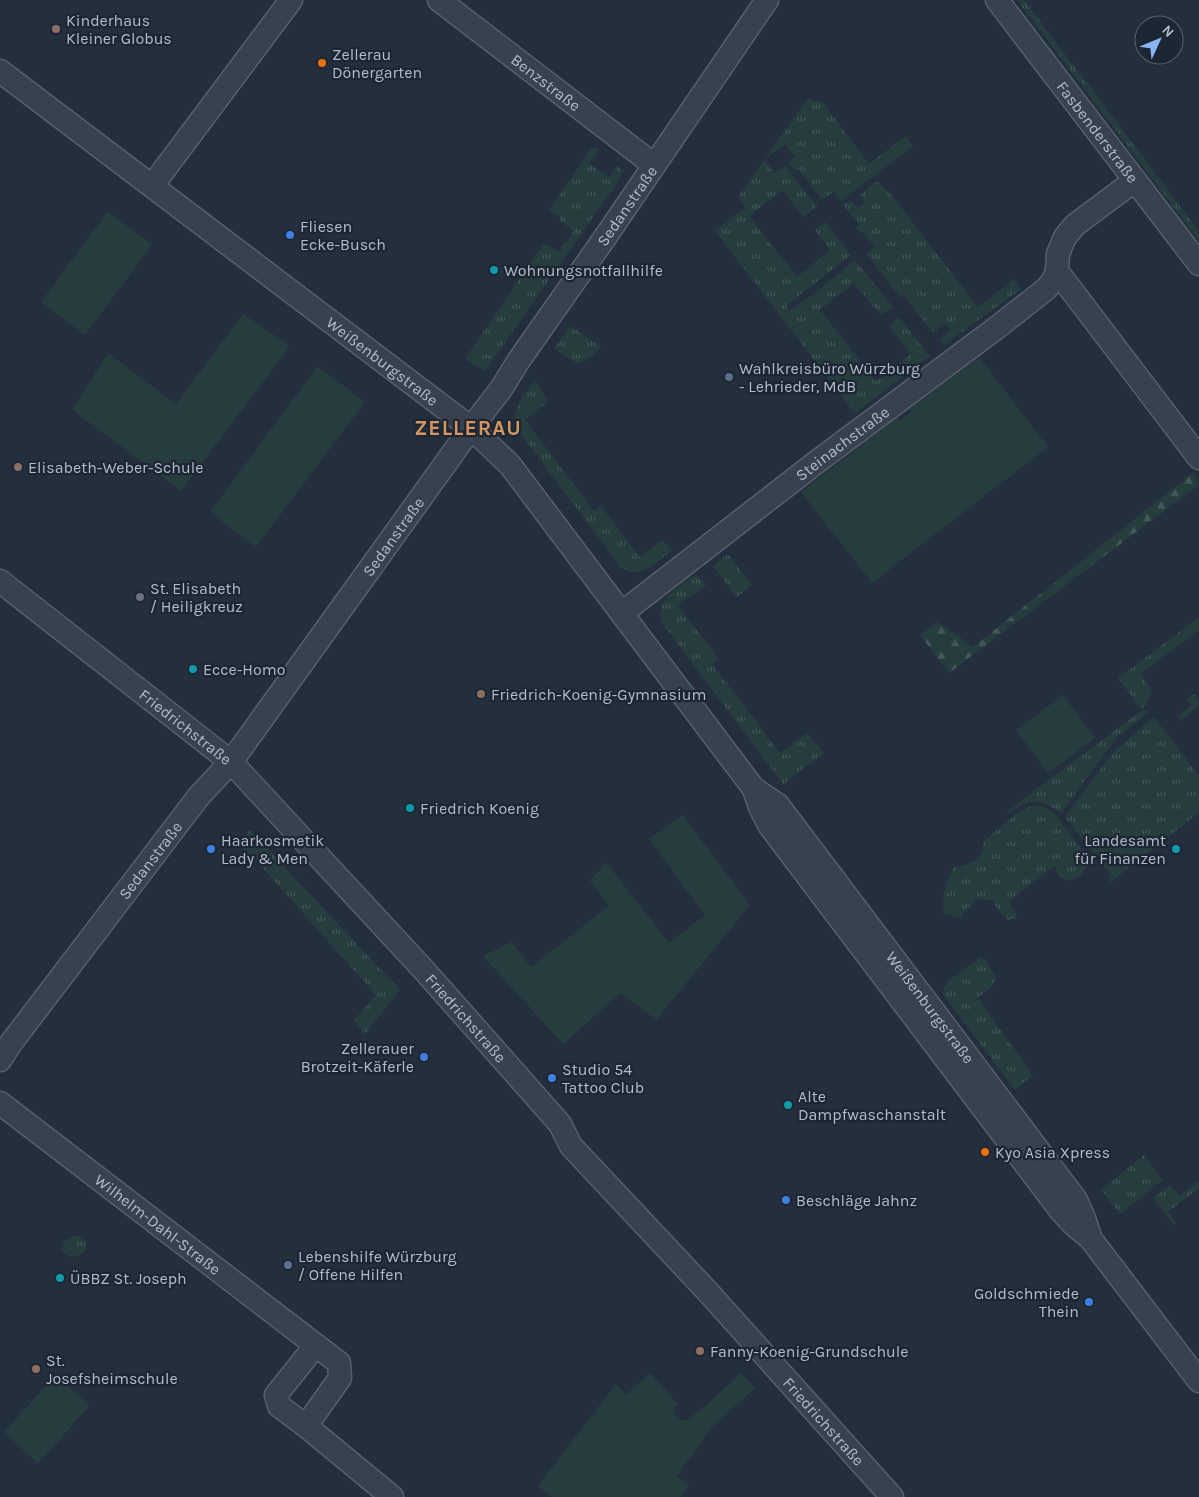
<svg xmlns="http://www.w3.org/2000/svg" width="1199" height="1497" font-family="Karla,sans-serif">
	<defs>
		<pattern id="grass-tufts" width="24" height="20" patternUnits="userSpaceOnUse" patternTransform="scale(1.25)"><rect width="24" height="20" fill="#263c3f"/><path d="M3 7l-1-3M5 7V3M7 7l1-3M15 17l-1-3M17 17v-4M19 17l1-3" fill="none" stroke="#435659"/></pattern>
		<pattern id="forest-firs" width="22" height="20" patternUnits="userSpaceOnUse" patternTransform="scale(1.25)"><rect width="22" height="20" fill="#263c3f"/><path d="M5 1l3.5 6h-7zM16 11l3.5 6h-7z" fill="#435659"/></pattern>
	</defs>
	<rect width="100%" height="100%" fill="#242f3e"/>
	<!-- grass -->
	<g fill="url(#grass-tufts)">
		<path d="M1017 0H1024L1199 231V241Z"/>
		<path d="M808 98 823 103 869 164 906 136 913 146 841 201 834 191 822 200 798 169 795 171 788 162 795 156 785 144 764 160 775 173 785 166 817 206 804 217 782 190 749 216 797 277 830 250 815 230 825 222 851 255 786 306 789 311 811 296 855 260 893 307 881 316 854 283 820 310 876 381 911 354 889 326 899 317 930 356 855 413 715 231 745 207 738 197Z"/>
		<path d="M592 148H596L599 150 589 163 609 177 619 164 622 172 620 179 485 371 465 359 544 243 559 252 574 231 560 221 561 218 549 210Z"/>
		<path d="M877 181 890 193 978 307 1014 279 1021 289 944 345 939 340 951 330 945 323 933 332 904 296 901 298 866 254 875 247 863 232 861 233 856 227 859 224 842 204 852 201 858 208 865 203 860 195Z"/>
		<path d="M570 326 602 347 594 352 596 354 577 364 554 348Z"/>
		<path d="M535 380 548 402 525 420 594 511 601 506 640 557 662 540 673 550C657 561 639 582 620 566L517 429C509 410 524 395 535 380Z"/>
		<path d="M728 554 752 585 737 597 713 566Z"/>
		<path d="M696 574 706 585 678 606 719 659 712 664 780 753 807 733 824 753 789 779 784 785 661 622C655 599 680 587 696 574Z"/>
		<path d="M1199 617V632H1197L1141 673 1152 693 1142 710 1149 712 1116 738 1061 813C1039 798 1030 798 1009 813L1007 811 1142 710 1118 678Z"/>
		<path d="M1194 694 1199 700V706L1181 721 1178 716 1191 706 1187 699Z"/>
		<path d="M1154 717 1199 776V813L1108 884 1111 875 1065 817 1114 751Z"/>
		<path d="M1033 805 1045 807 1055 814 1091 862 1080 876 1069 881 1058 876 1055 865 1009 902 1017 914 1016 918 1008 920 999 911 993 901 977 898 960 918 944 914C942 896 945 883 954 867 968 866 985 859 983 842L1018 812Z"/>
		<path d="M250 830 400 990 365 1034 354 1020 376 995 258 863 238 843Z"/>
		<path d="M980 957 986 960 996 978 992 986 978 998 1033 1075 1015 1090 942 993 948 981Z"/>
		<path d="M1144 1155 1163 1180 1120 1214 1101 1190Z"/>
		<path d="M1199 1181V1188L1168 1212 1176 1223 1174 1225 1153 1198 1170 1185 1180 1196Z"/>
		<path d="M78 1235 87 1242 86 1250 79 1256 71 1257 62 1250 63 1242 70 1237Z"/>
	</g>
	<!-- forest -->
	<path fill="url(#forest-firs)" d="M1194 472 1199 485 949 673 920 635 938 622 973 647Z"/>
	<!-- green -->
	<g fill="#263c3f">
		<path d="M108 212 152 245 85 335 41 302Z"/>
		<path d="M243 314 290 346 181 491 72 410 108 353 176 404Z"/>
		<path d="M980 358 1048 447 872 583 801 492 897 418 900 421 911 412 910 409 968 365Z"/>
		<path d="M318 366 365 402 256 547 210 512Z"/>
		<path d="M1063 695 1095 738 1048 773 1016 730Z"/>
		<path d="M682 815 750 905 656 1020 621 993 563 1044 483 956 511 942 531 967 609 906 590 881 606 862 669 943 705 915 649 839Z"/>
		<path d="M650 1373 678 1404 675 1407 674 1414 681 1420 687 1421 698 1411 699 1412 741 1373 755 1388 711 1428 677 1476 689 1486 681 1497H552L538 1486 616 1384 626 1395Z"/>
		<path d="M56 1375 90 1405 38 1464 4 1432Z"/>
	</g>
	<g fill="none" stroke-linecap="round" stroke-linejoin="round">
		<!-- minor casing -->
		<g stroke="#565f6c" stroke-width="25">
			<g id="minor">
				<path id="s1" d="M439 0 654 165"/>
				<path id="s2" d="M997 0 1199 264"/>
				<path id="s3" d="M0 71 471 428 510 465 754 789 760 807 769 825 1061 1211 1074 1225 1090 1238 1199 1381"/>
				<path d="M152 186 291 0"/>
				<path d="M1057 271 1199 458"/>
				<path id="s4" d="M0 581 231 762 423 969 560 1124 571 1146 708 1292 892 1497"/>
				<path id="s5" d="M622 613 818 461 995 329 1046 289 1053 281 1057 271 1058 254 1065 237 1075 225 1134 181"/>
				<path id="s6" d="M754 789 778 805 784 813 1076 1200 1084 1218 1090 1237"/>
				<path id="s7" d="M0 1060 11 1043 199 796 231 762 471 428 501 389 519 360 604 239 767 0"/>
				<path id="s8" d="M0 1103 339 1363 340 1378 306 1426"/>
				<path d="M315 1346 276 1395 279 1406 306 1426 392 1497"/>
			</g>
		</g>
		<!-- minor -->
		<use href="#minor" stroke="#38414e" stroke-width="22"/>
	</g>
	<!-- markers -->
	<g fill="#8d6e63" stroke="#1d2633" stroke-width="2">
		<circle cx="56" cy="29" r="5"/>
		<circle cx="18" cy="467" r="5"/>
		<circle cx="481" cy="694" r="5"/>
		<circle cx="700" cy="1351" r="5"/>
		<circle cx="36" cy="1369" r="5"/>
	</g>
	<g fill="#e8710a" stroke="#1d2633" stroke-width="2">
		<circle cx="322" cy="63" r="5"/>
		<circle cx="985" cy="1152" r="5"/>
	</g>
	<g fill="#3f7fe0" stroke="#1d2633" stroke-width="2">
		<circle cx="290" cy="235" r="5"/>
		<circle cx="211" cy="849" r="5"/>
		<circle cx="424" cy="1057" r="5"/>
		<circle cx="552" cy="1078" r="5"/>
		<circle cx="786" cy="1200" r="5"/>
		<circle cx="1089" cy="1302" r="5"/>
	</g>
	<g fill="#0f9aa8" stroke="#1d2633" stroke-width="2">
		<circle cx="494" cy="270" r="5"/>
		<circle cx="193" cy="669" r="5"/>
		<circle cx="410" cy="808" r="5"/>
		<circle cx="1176" cy="849" r="5"/>
		<circle cx="788" cy="1105" r="5"/>
		<circle cx="60" cy="1278" r="5"/>
	</g>
	<g fill="#5c6f8a" stroke="#1d2633" stroke-width="2">
		<circle cx="729" cy="377" r="5"/>
		<circle cx="288" cy="1265" r="5"/>
	</g>
	<circle fill="#6b7280" stroke="#1d2633" stroke-width="2" cx="140" cy="597" r="5"/>
	<g text-anchor="middle" stroke-width="4.5" stroke-linejoin="round" paint-order="stroke">
		<!-- poi labels -->
		<g font-size="16" fill="#b4bcc9" stroke="#1d2633" text-anchor="start">
			<text x="66" y="26">Kinderhaus<tspan x="66" dy="18">Kleiner Globus</tspan></text>
			<text x="332" y="60">Zellerau<tspan x="332" dy="18">Dönergarten</tspan></text>
			<text x="300" y="232">Fliesen<tspan x="300" dy="18">Ecke-Busch</tspan></text>
			<text x="504" y="276">Wohnungsnotfallhilfe</text>
			<text x="739" y="374">Wahlkreisbüro Würzburg<tspan x="739" dy="18">- Lehrieder, MdB</tspan></text>
			<text x="28" y="473">Elisabeth-Weber-Schule</text>
			<text x="150" y="594">St. Elisabeth<tspan x="150" dy="18">/ Heiligkreuz</tspan></text>
			<text x="203" y="675">Ecce-Homo</text>
			<text x="491" y="700">Friedrich-Koenig-Gymnasium</text>
			<text x="420" y="814">Friedrich Koenig</text>
			<text x="221" y="846">Haarkosmetik<tspan x="221" dy="18">Lady &amp; Men</tspan></text>
			<text x="1166" y="846" text-anchor="end">Landesamt<tspan x="1166" dy="18">für Finanzen</tspan></text>
			<text x="414" y="1054" text-anchor="end">Zellerauer<tspan x="414" dy="18">Brotzeit-Käferle</tspan></text>
			<text x="562" y="1075">Studio 54<tspan x="562" dy="18">Tattoo Club</tspan></text>
			<text x="798" y="1102">Alte<tspan x="798" dy="18">Dampfwaschanstalt</tspan></text>
			<text x="995" y="1158">Kyo Asia Xpress</text>
			<text x="796" y="1206">Beschläge Jahnz</text>
			<text x="298" y="1262">Lebenshilfe Würzburg<tspan x="298" dy="18">/ Offene Hilfen</tspan></text>
			<text x="70" y="1284">ÜBBZ St. Joseph</text>
			<text x="1079" y="1299" text-anchor="end">Goldschmiede<tspan x="1079" dy="18">Thein</tspan></text>
			<text x="710" y="1357">Fanny-Koenig-Grundschule</text>
			<text x="46" y="1366">St.<tspan x="46" dy="18">Josefsheimschule</tspan></text>
		</g>
		<!-- street labels -->
		<g font-size="16" fill="#b4bcc9" stroke="#1d2633">
			<text dy="6" stroke="none"><textPath href="#s1" startOffset="135">Benzstraße</textPath></text>
			<text dy="6" stroke="none"><textPath href="#s2" startOffset="166">Fasbenderstraße</textPath></text>
			<text dy="6" stroke="none"><textPath href="#s7" startOffset="1060">Sedanstraße</textPath></text>
			<text dy="6" stroke="none"><textPath href="#s3" startOffset="480">Weißenburgstraße</textPath></text>
			<text dy="6" stroke="none"><textPath href="#s5" startOffset="278">Steinachstraße</textPath></text>
			<text dy="6" stroke="none"><textPath href="#s7" startOffset="655">Sedanstraße</textPath></text>
			<text dy="6" stroke="none"><textPath href="#s4" startOffset="236">Friedrichstraße</textPath></text>
			<text dy="6" stroke="none"><textPath href="#s7" startOffset="250">Sedanstraße</textPath></text>
			<text dy="6" stroke="none"><textPath href="#s6" startOffset="282">Weißenburgstraße</textPath></text>
			<text dy="6" stroke="none"><textPath href="#s4" startOffset="641">Friedrichstraße</textPath></text>
			<text dy="6" stroke="none"><textPath href="#s8" startOffset="199">Wilhelm-Dahl-Straße</textPath></text>
			<text dy="6" stroke="none"><textPath href="#s4" startOffset="1181">Friedrichstraße</textPath></text>
		</g>
		<!-- district labels -->
		<g font-size="21" font-weight="bold" letter-spacing="1" fill="#d59563" stroke="#1d2633">
			<text x="468" y="435">ZELLERAU</text>
		</g>
	</g>
	<!-- north arrow -->
	<g transform="translate(1159 40) rotate(46)"><circle r="24" fill="#1d2633" stroke="#59626f"/>
	<path d="M0-4L9 19L0 12L-9 19Z" fill="#8ab4f8"/>
	<text y="-8" font-size="14" font-weight="bold" text-anchor="middle" fill="#b4bcc9">N</text>
	</g>
</svg>
